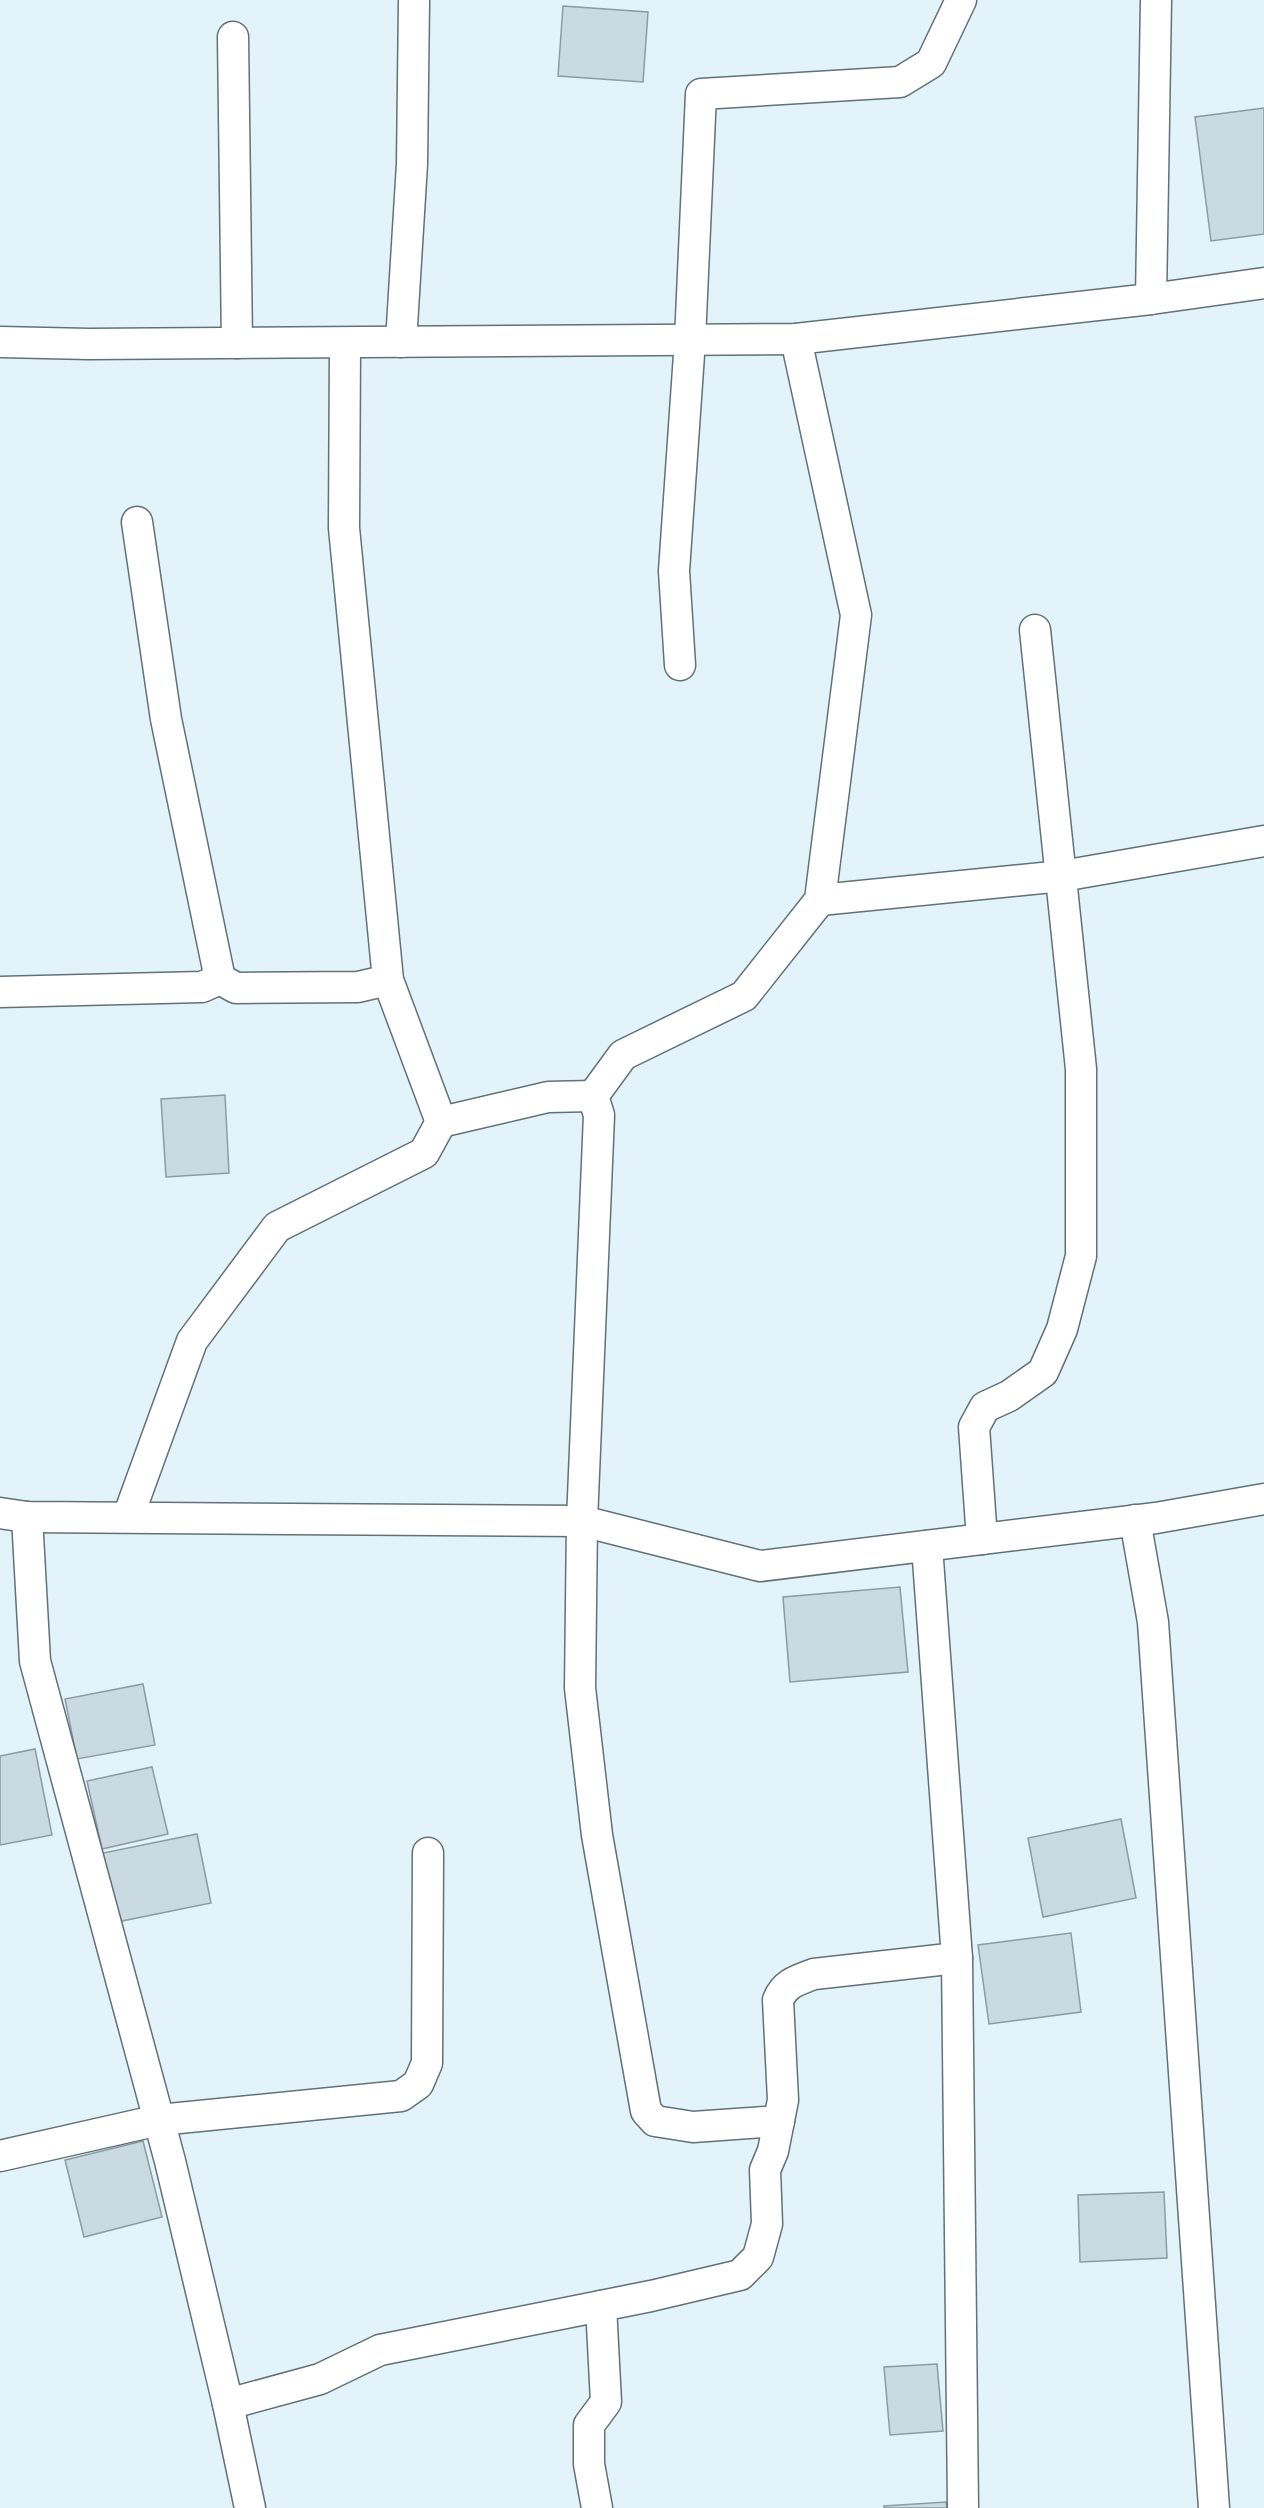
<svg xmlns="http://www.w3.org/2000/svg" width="1264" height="2508" font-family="'Fira Sans',sans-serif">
	<rect width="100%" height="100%" fill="#e2f4fa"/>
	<!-- building -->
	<g fill="#c9dae0" stroke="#8b9ca2" stroke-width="1.5">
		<path d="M563 6 648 12 643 82 558 76Z"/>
		<path d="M1264 108V234L1211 241 1195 117Z"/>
		<path d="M225 1095 229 1173 166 1177 161 1099Z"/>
		<path d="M900 1587 908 1672 790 1682 783 1597Z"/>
		<path d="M143 1684 155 1745 77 1759 65 1699Z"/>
		<path d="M35 1749 52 1835 0 1845V1756Z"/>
		<path d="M152 1767 168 1834 102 1849 87 1781Z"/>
		<path d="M1121 1819 1136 1898 1043 1917 1028 1838Z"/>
		<path d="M197 1834 211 1903 117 1922 103 1853Z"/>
		<path d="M1071 1933 1081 2012 989 2024 978 1945Z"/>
		<path d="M143 2141 162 2217 84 2237 65 2160Z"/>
		<path d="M1164 2192 1167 2258 1080 2262 1078 2195Z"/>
		<path d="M937 2364 943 2431 890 2435 884 2367Z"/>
		<path d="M946 2502 947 2508H884V2506Z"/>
	</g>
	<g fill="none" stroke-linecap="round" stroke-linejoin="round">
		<!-- street casing -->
		<g stroke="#627177" stroke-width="33">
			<g id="street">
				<path d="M233 37 237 343"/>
				<path d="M1151 299 1156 0"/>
				<path d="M0 342 89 344 796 339 1151 299 1264 283"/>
				<path d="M401 342 412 164 414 0"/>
				<path d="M345 343 344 528 388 980 441 1122"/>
				<path d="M137 522 166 719 220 979 236 988 358 987 388 980"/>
				<path d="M680 665 674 571 690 340 701 94 900 82 931 63 961 0"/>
				<path d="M820 900 1062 876 1264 841"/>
				<path d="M0 992 202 987 220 979"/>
				<path d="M593 1096 599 1115 582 1521 580 1688 597 1835 646 2111 655 2121 693 2127 779 2121"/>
				<path d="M593 1096 623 1055 744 996 820 900 856 615 796 339"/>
				<path d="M0 1513 27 1517 582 1521 760 1566 1156 1518 1264 1499"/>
				<path d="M27 1517 35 1661 170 2161 228 2404 250 2508"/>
				<path d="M128 1517 192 1341 277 1227 424 1153 441 1122 548 1097 593 1096"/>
				<path d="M1135 1520 1153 1622 1214 2508"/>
				<path d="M982 1539 974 1427 985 1407 1009 1396 1043 1372 1062 1329 1081 1256V1069L1035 630"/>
				<path d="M927 1546 957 1958 963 2508"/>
				<path d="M0 2156 159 2120 401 2096 418 2084 427 2063 428 1853"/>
				<path d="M228 2404 320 2379 380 2350 651 2296 740 2275 758 2257 767 2224 765 2170 773 2151 783 2100 778 2000C785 1983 798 1980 814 1974L957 1958"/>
				<path d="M597 2508 589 2464V2425L606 2402 601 2306"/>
			</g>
		</g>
		<!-- street -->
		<use href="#street" stroke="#fff" stroke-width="30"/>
	</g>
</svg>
